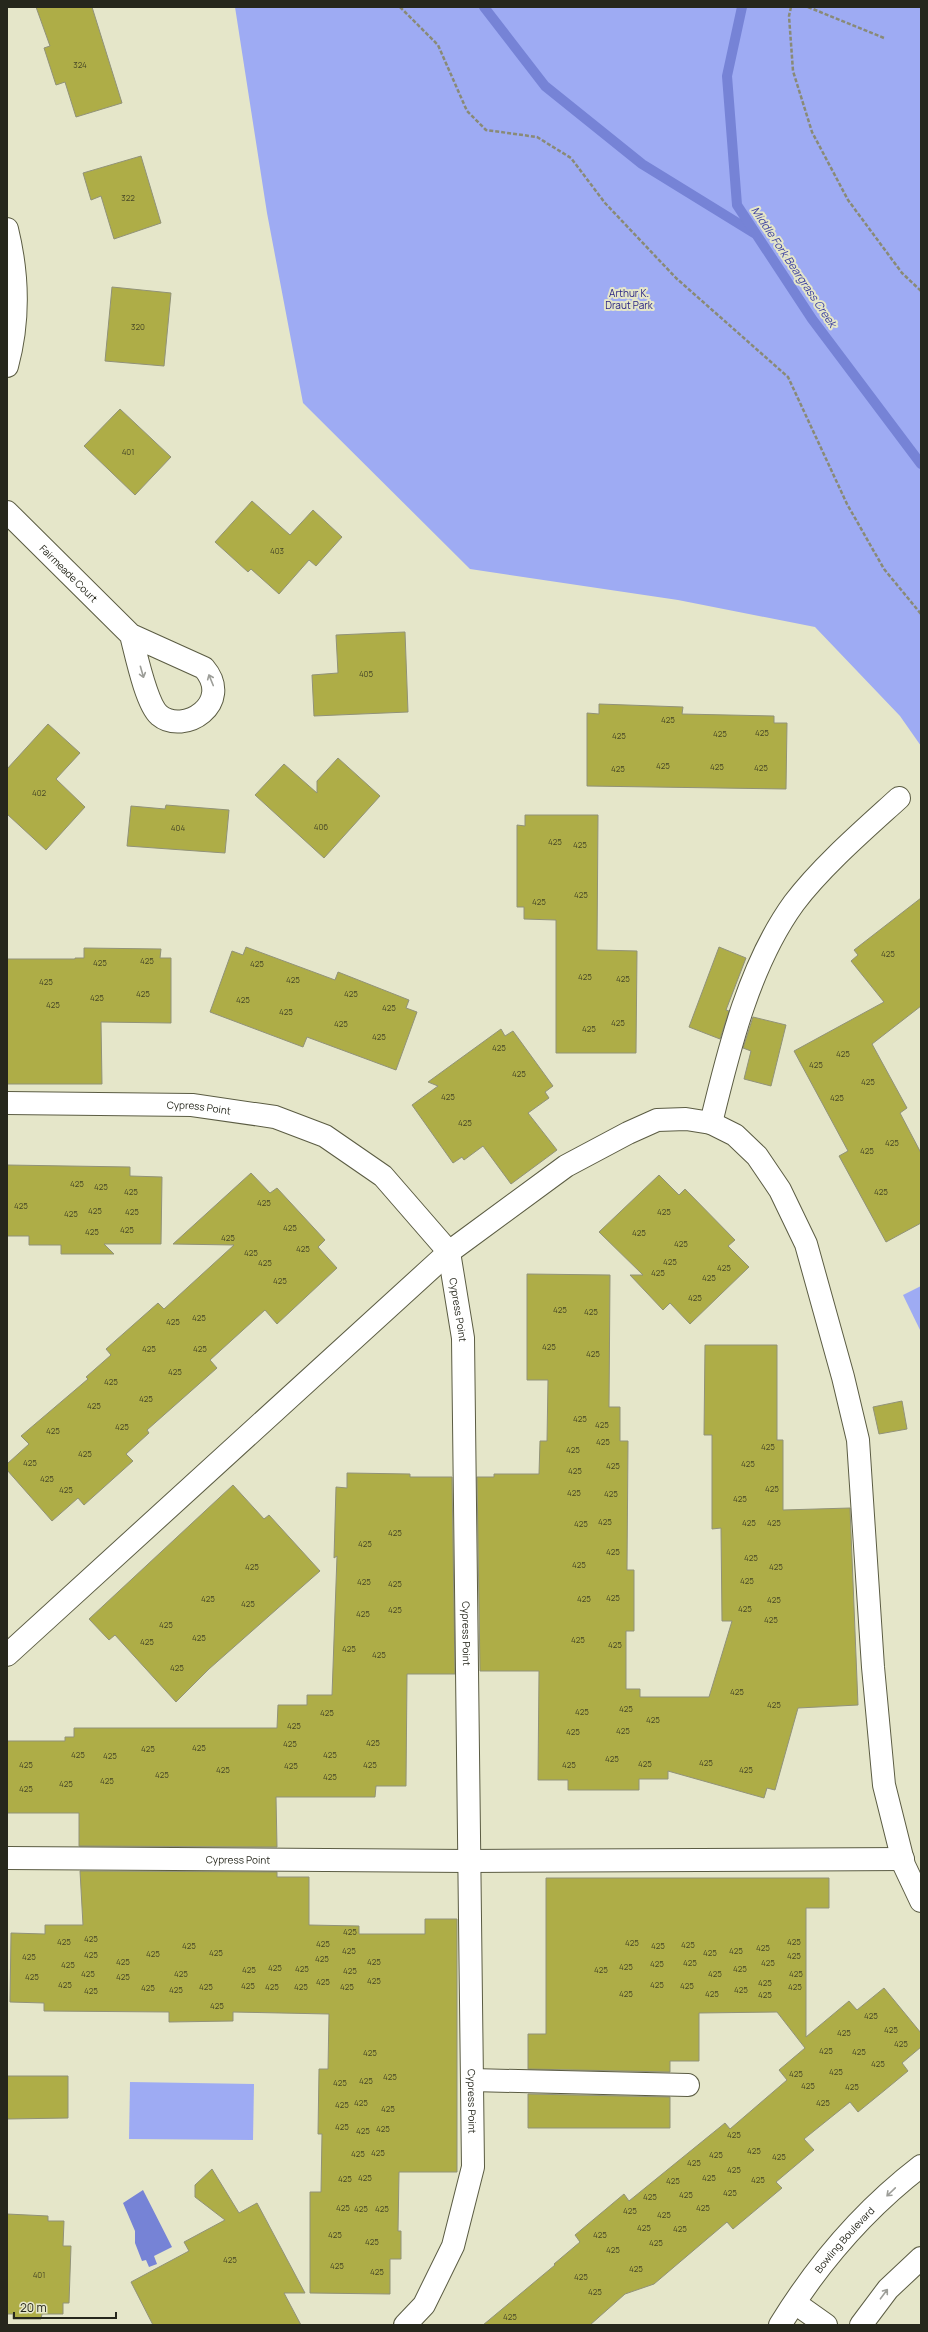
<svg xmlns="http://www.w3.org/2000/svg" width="928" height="2332" font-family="Manrope,sans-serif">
	<rect width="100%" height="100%" fill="#e5e6c9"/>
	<!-- green -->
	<g fill="#9eabf3">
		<path d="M235 7H921V746L900 716 815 627 678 600 470 569 303 403 267 213Z"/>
		<path d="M921 1286V1332L903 1295Z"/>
		<path d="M130 2082 254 2084 253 2140 129 2139Z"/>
	</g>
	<!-- water -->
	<path fill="#7683d6" d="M143 2190 172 2247 154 2256 157 2264 149 2267 146 2260 142 2261 135 2243V2231L123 2203Z"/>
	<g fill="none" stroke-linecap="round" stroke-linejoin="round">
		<!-- stream -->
		<g stroke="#7683d6" stroke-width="10">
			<path d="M484 7 545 86 642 164 754 233"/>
			<path d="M742 7 727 76 737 205 812 319 921 464"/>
		</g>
	</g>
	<!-- building -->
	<g fill="#aead47" stroke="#919278">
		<path d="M36 7H92L122 103 76 117 65 82 56 85 44 48 50 46Z"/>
		<path d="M141 156 161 223 114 239 101 196 91 200 83 173Z"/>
		<path d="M112 287 171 293 164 366 105 361Z"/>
		<path d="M120 409 171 457 135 495 84 446Z"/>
		<path d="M252 501 290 535 313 510 342 537 316 566 309 560 279 594 251 569 248 572 215 542Z"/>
		<path d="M405 632 408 712 314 716 312 675 338 673 336 635Z"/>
		<path d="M599 704 683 707 682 714 774 716V723H787L786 789 587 786V713L599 714Z"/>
		<path d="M48 724 80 753 56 779 85 807 46 850 7 814V769Z"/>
		<path d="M338 758 380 796 324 858 255 795 284 764 317 793V781Z"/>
		<path d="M166 805 229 810 225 853 127 846 131 806 165 809Z"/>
		<path d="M525 815H598L597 950 637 951 636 1053H556V920L524 919V907H517V825L525 826Z"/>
		<path d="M921 898V1006L872 1044 907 1108 900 1113 921 1153V1223L886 1242 839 1156 848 1151 794 1051 884 1002 851 961 858 955 854 950Z"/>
		<path d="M246 947 335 980 338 972 409 1000 406 1008 417 1012 396 1070 307 1037 303 1047 210 1012 232 951 243 955Z"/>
		<path d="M719 947 746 958 726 1010 729 1011 720 1039 689 1027Z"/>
		<path d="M84 948 161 949 160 958H171V1023L101 1022 102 1084H7V959H75V958H84Z"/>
		<path d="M753 1017 786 1025 771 1086 744 1079 751 1051 743 1048Z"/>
		<path d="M501 1029 505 1036 513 1031 553 1086 545 1092 549 1098 528 1113 557 1150 511 1184 483 1146 464 1160 462 1157 453 1163 412 1105 438 1086 428 1082Z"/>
		<path d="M7 1165 130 1167V1176L162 1177 161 1244H104L114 1254H61V1245H29V1236H7Z"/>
		<path d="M251 1173 270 1193 277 1188 325 1240 318 1247 337 1268 277 1324 265 1310 210 1360 217 1368 147 1430 149 1433 126 1454 133 1461 84 1505 78 1498 52 1521 7 1470V1464L29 1444 21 1436 88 1379 86 1377 111 1355 106 1349 158 1303 164 1309 234 1245 173 1244Z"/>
		<path d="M659 1175 679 1195 685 1189 735 1240 728 1246 749 1267 690 1324 670 1303 663 1310 630 1275H643L599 1232Z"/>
		<path d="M527 1274 610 1275 609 1407H620V1441H628L627 1570H634V1631H626V1689H640V1697H709L732 1621H722L721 1528 712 1529V1435H704L705 1345H777V1440H783V1510L850 1508 858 1705 798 1708 775 1790 767 1788 764 1798 668 1771V1779H639V1790H568V1780H538L539 1671H480L477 1477H494V1474H539L540 1441H547L548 1380H527Z"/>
		<path d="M902 1401 907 1429 879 1434 873 1407Z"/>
		<path d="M347 1473 410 1474V1477H452L455 1674H407L406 1786H376L375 1797H276L277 1847 79 1846V1813H7V1741H65V1737H74V1728H277L278 1705H307V1695H332L337 1556 334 1558 336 1487 347 1488Z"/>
		<path d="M233 1485 264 1519 269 1515 320 1571 209 1669 176 1702 115 1635 109 1640 89 1619Z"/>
		<path d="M80 1871 277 1872V1877H309V1925L359 1926V1934H425V1919H457V2172H399L398 2231H401V2259H390V2294L310 2293V2192H321L322 2134H318L319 2069H328L329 2014 233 2012V2021L169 2022V2012L44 2011V2003L10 2002 11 1933 45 1934V1925H83Z"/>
		<path d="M546 1878H829V1908H806V2037L849 2001 857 2010 884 1988 921 2033V2047L902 2063 908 2071 885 2090 858 2112 850 2102 804 2139 814 2150 776 2182 782 2188 733 2229 727 2222 654 2284 625 2294 590 2325H483L555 2265 554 2264 580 2242 575 2235 624 2194 629 2201 725 2123 730 2129 787 2080 779 2070 805 2048 777 2012 699 2013V2061H670V2072L528 2069V2034H546Z"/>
		<path d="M7 2076H68V2118L7 2119Z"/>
		<path d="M528 2094 670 2097V2128H528Z"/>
		<path d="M212 2169 239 2213 257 2203 305 2293H284L301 2325H153L131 2282 189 2251 184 2242 225 2220 195 2197V2185Z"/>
		<path d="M7 2214 48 2216V2221H64L63 2246H71L69 2303H63V2314H42L41 2319H13V2314H7Z"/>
	</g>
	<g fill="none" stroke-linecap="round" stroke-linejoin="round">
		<!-- minor casing -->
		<g stroke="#5b5c43" stroke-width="24">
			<g id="minor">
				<path d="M7 229C18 274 19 322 7 366"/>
				<path id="s1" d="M7 512 131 635 204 668C234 703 184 736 159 715 146 703 136 654 131 635"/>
				<path id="s2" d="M7 1103 192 1105 275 1117 325 1136 383 1176 449 1252 463 1338 473 2167 453 2246 424 2305 405 2325"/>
				<path d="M711 1123C729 1049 749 965 794 903 822 866 865 829 899 798"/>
				<path d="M7 1655 449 1252 566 1166 628 1133 657 1120 686 1119 711 1123 735 1135 757 1156 780 1190 806 1244 843 1377 858 1440 873 1667 884 1785 904 1865 921 1901"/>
				<path id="s3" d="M7 1858 469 1861 903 1859"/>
				<path d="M472 2080 688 2085"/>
				<path d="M795 2303 826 2325"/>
				<path id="s4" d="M780 2325C817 2265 865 2209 921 2166"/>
				<path d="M861 2325 888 2289 921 2258"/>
			</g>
		</g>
		<!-- path -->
		<g stroke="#898a76" stroke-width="2.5" stroke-dasharray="4 2" stroke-linecap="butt">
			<path d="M400 7 438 45 467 111 486 130 537 137 571 158 605 203 676 278 788 377 847 504 884 569 921 614"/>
			<path d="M791 7 789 16 793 71 812 132 848 200 902 273 921 291"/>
			<path d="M808 7 884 38"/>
		</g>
		<!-- minor -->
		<use href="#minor" stroke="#fff" stroke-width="22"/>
	</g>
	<!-- one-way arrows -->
	<defs><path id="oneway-shaft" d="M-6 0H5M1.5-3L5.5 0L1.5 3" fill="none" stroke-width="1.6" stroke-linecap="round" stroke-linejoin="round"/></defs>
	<g stroke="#9d9e99">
		<use href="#oneway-shaft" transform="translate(142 672) rotate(74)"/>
		<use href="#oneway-shaft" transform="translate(211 680) rotate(-112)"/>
		<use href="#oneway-shaft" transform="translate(891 2192) rotate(136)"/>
		<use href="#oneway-shaft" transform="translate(884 2294) rotate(-53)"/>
	</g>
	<g text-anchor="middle" stroke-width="4" stroke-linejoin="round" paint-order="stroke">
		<!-- number labels -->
		<g font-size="8" fill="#484827">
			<text x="80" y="68">324</text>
			<text x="128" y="201">322</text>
			<text x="138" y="330">320</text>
			<text x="128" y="455">401</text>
			<text x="277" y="554">403</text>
			<text x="366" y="677">405</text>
			<text x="668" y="723">425</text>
			<text x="762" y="736">425</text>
			<text x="720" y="737">425</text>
			<text x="619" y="739">425</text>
			<text x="663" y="769">425</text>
			<text x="717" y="770">425</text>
			<text x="761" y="771">425</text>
			<text x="618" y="772">425</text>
			<text x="39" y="796">402</text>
			<text x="321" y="830">406</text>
			<text x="178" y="831">404</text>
			<text x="555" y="845">425</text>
			<text x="580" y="848">425</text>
			<text x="581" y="898">425</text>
			<text x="539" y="905">425</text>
			<text x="888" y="957">425</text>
			<text x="147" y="964">425</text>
			<text x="100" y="966">425</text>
			<text x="257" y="967">425</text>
			<text x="585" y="980">425</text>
			<text x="623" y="982">425</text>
			<text x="293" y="983">425</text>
			<text x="46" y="985">425</text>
			<text x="143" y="997">425</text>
			<text x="351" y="997">425</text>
			<text x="97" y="1001">425</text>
			<text x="243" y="1003">425</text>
			<text x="53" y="1008">425</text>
			<text x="389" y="1011">425</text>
			<text x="286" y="1015">425</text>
			<text x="618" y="1026">425</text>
			<text x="341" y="1027">425</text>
			<text x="589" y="1032">425</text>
			<text x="379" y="1040">425</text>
			<text x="499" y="1051">425</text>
			<text x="843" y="1057">425</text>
			<text x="816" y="1068">425</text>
			<text x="519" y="1077">425</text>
			<text x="868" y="1085">425</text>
			<text x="448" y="1100">425</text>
			<text x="837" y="1101">425</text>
			<text x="465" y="1126">425</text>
			<text x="892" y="1146">425</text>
			<text x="867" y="1154">425</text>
			<text x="77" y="1187">425</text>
			<text x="101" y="1190">425</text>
			<text x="131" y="1195">425</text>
			<text x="881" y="1195">425</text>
			<text x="264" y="1206">425</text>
			<text x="21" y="1209">425</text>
			<text x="95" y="1214">425</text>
			<text x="132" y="1215">425</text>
			<text x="664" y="1215">425</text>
			<text x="71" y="1217">425</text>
			<text x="290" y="1231">425</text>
			<text x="127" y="1233">425</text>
			<text x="92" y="1235">425</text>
			<text x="639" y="1236">425</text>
			<text x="228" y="1241">425</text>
			<text x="681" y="1247">425</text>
			<text x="303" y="1252">425</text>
			<text x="251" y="1256">425</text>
			<text x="670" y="1265">425</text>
			<text x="265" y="1266">425</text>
			<text x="724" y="1271">425</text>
			<text x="658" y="1276">425</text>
			<text x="709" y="1281">425</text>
			<text x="280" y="1284">425</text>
			<text x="695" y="1301">425</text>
			<text x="560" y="1313">425</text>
			<text x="591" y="1315">425</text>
			<text x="199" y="1321">425</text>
			<text x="173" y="1325">425</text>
			<text x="549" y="1350">425</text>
			<text x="149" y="1352">425</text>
			<text x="200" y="1352">425</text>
			<text x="593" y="1357">425</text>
			<text x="175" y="1375">425</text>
			<text x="111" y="1385">425</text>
			<text x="146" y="1402">425</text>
			<text x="94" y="1409">425</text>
			<text x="580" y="1422">425</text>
			<text x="602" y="1428">425</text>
			<text x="122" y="1430">425</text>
			<text x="53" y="1434">425</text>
			<text x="603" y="1445">425</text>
			<text x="768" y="1450">425</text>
			<text x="573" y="1453">425</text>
			<text x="85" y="1457">425</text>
			<text x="30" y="1466">425</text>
			<text x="748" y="1467">425</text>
			<text x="613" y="1469">425</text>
			<text x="575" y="1474">425</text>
			<text x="47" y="1482">425</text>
			<text x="772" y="1492">425</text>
			<text x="66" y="1493">425</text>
			<text x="574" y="1496">425</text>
			<text x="611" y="1497">425</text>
			<text x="740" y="1502">425</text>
			<text x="605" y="1525">425</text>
			<text x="749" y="1526">425</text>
			<text x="774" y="1526">425</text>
			<text x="581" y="1527">425</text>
			<text x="395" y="1536">425</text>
			<text x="365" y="1547">425</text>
			<text x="613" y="1555">425</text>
			<text x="751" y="1561">425</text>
			<text x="579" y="1568">425</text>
			<text x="252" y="1570">425</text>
			<text x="776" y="1570">425</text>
			<text x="747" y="1584">425</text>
			<text x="364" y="1585">425</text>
			<text x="395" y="1587">425</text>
			<text x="613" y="1601">425</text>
			<text x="208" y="1602">425</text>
			<text x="584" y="1602">425</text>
			<text x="774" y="1603">425</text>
			<text x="248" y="1607">425</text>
			<text x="745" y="1612">425</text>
			<text x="395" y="1613">425</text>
			<text x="363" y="1617">425</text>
			<text x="771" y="1623">425</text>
			<text x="166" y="1628">425</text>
			<text x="199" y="1641">425</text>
			<text x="578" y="1643">425</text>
			<text x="147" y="1645">425</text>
			<text x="615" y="1648">425</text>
			<text x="349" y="1652">425</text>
			<text x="379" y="1658">425</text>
			<text x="177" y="1671">425</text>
			<text x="737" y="1695">425</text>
			<text x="774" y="1708">425</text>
			<text x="626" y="1712">425</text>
			<text x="582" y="1715">425</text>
			<text x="327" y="1716">425</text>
			<text x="653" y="1723">425</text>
			<text x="294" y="1729">425</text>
			<text x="623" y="1734">425</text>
			<text x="573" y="1735">425</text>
			<text x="373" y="1746">425</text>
			<text x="290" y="1747">425</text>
			<text x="199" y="1751">425</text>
			<text x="148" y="1752">425</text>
			<text x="78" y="1758">425</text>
			<text x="330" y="1758">425</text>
			<text x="110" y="1759">425</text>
			<text x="612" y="1762">425</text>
			<text x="706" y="1766">425</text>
			<text x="645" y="1767">425</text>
			<text x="26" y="1768">425</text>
			<text x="370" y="1768">425</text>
			<text x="569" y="1768">425</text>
			<text x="291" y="1769">425</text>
			<text x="223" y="1773">425</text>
			<text x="746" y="1773">425</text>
			<text x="162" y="1778">425</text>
			<text x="330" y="1780">425</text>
			<text x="107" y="1784">425</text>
			<text x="66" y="1787">425</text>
			<text x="26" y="1792">425</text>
			<text x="350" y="1935">425</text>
			<text x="91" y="1942">425</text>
			<text x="64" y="1945">425</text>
			<text x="794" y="1945">425</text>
			<text x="632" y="1946">425</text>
			<text x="323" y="1947">425</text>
			<text x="688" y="1948">425</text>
			<text x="189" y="1949">425</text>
			<text x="658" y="1949">425</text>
			<text x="763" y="1951">425</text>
			<text x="349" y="1954">425</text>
			<text x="736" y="1954">425</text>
			<text x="216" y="1956">425</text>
			<text x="710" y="1956">425</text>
			<text x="153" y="1957">425</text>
			<text x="91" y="1958">425</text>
			<text x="794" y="1959">425</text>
			<text x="29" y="1960">425</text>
			<text x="322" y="1962">425</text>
			<text x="123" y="1965">425</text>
			<text x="374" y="1965">425</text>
			<text x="690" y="1966">425</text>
			<text x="768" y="1966">425</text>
			<text x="657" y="1967">425</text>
			<text x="68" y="1968">425</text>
			<text x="626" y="1970">425</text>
			<text x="275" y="1971">425</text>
			<text x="302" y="1972">425</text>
			<text x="740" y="1972">425</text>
			<text x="249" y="1973">425</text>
			<text x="601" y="1973">425</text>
			<text x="350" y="1974">425</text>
			<text x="88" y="1977">425</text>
			<text x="181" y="1977">425</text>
			<text x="715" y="1977">425</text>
			<text x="796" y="1977">425</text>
			<text x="32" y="1980">425</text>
			<text x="123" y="1980">425</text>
			<text x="374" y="1984">425</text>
			<text x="323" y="1985">425</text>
			<text x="765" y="1986">425</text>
			<text x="65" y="1988">425</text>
			<text x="657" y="1988">425</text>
			<text x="248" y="1989">425</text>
			<text x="687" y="1989">425</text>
			<text x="206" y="1990">425</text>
			<text x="272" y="1990">425</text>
			<text x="301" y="1990">425</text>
			<text x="347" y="1990">425</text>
			<text x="795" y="1990">425</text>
			<text x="148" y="1991">425</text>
			<text x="176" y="1993">425</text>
			<text x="741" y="1993">425</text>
			<text x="91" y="1994">425</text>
			<text x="626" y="1997">425</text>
			<text x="712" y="1997">425</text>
			<text x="765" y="1998">425</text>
			<text x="217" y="2009">425</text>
			<text x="871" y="2019">425</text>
			<text x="891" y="2033">425</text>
			<text x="844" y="2036">425</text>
			<text x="901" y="2047">425</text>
			<text x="826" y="2054">425</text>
			<text x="859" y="2055">425</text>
			<text x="370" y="2056">425</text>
			<text x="878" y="2067">425</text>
			<text x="836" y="2075">425</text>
			<text x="796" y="2077">425</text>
			<text x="390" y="2080">425</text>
			<text x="366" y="2084">425</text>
			<text x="340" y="2086">425</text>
			<text x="808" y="2089">425</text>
			<text x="852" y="2090">425</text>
			<text x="361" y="2106">425</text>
			<text x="823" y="2106">425</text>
			<text x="342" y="2108">425</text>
			<text x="388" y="2112">425</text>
			<text x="342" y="2130">425</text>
			<text x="383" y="2132">425</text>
			<text x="363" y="2134">425</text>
			<text x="734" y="2138">425</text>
			<text x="754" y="2154">425</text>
			<text x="378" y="2156">425</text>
			<text x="358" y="2157">425</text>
			<text x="716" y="2158">425</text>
			<text x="779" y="2160">425</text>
			<text x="694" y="2166">425</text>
			<text x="734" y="2173">425</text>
			<text x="365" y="2181">425</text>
			<text x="709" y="2181">425</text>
			<text x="345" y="2182">425</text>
			<text x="758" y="2183">425</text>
			<text x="673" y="2184">425</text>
			<text x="730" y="2196">425</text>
			<text x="686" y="2198">425</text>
			<text x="650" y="2200">425</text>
			<text x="343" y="2211">425</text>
			<text x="703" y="2211">425</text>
			<text x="361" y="2212">425</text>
			<text x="382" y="2212">425</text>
			<text x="630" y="2214">425</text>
			<text x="664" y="2218">425</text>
			<text x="644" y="2231">425</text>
			<text x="680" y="2232">425</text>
			<text x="335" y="2238">425</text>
			<text x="600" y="2238">425</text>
			<text x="372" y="2245">425</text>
			<text x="656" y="2246">425</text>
			<text x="613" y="2253">425</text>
			<text x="230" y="2263">425</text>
			<text x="337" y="2269">425</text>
			<text x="636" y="2272">425</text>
			<text x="377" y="2275">425</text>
			<text x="39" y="2278">401</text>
			<text x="581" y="2280">425</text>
			<text x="595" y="2295">425</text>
			<text x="510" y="2320">425</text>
		</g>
		<!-- park labels -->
		<g font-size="10" fill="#241f80" stroke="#e5e6c9">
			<text x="629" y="297">Arthur K.<tspan x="629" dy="12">Draut Park</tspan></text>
		</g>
		<!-- street labels -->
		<g font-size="10" fill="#26271c" stroke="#e5e6c9">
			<text dy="4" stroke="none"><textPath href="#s1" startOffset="87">Fairmeade Court</textPath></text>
			<text dy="4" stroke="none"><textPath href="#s2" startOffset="192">Cypress Point</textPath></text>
			<text dy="4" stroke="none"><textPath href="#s2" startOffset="552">Cypress Point</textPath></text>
			<text dy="4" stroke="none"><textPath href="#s2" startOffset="876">Cypress Point</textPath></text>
			<text dy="4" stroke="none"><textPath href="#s3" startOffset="231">Cypress Point</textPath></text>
			<text dy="4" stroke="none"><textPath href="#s2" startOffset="1344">Cypress Point</textPath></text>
			<text dy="4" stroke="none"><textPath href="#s4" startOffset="107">Bowling Boulevard</textPath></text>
		</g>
		<!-- water labels -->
		<g font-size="11" font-style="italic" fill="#3a3e9f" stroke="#e5e6c9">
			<text transform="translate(794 267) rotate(56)" y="4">Middle Fork Beargrass Creek</text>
		</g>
	</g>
	<!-- border -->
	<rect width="928" height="2332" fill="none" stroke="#26271c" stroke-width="16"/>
	<!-- scale -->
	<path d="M14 2312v6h102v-6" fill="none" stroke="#26271c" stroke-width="2"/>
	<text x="20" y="2312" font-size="12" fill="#26271c" stroke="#e5e6c9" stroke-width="3" paint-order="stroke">20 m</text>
</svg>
